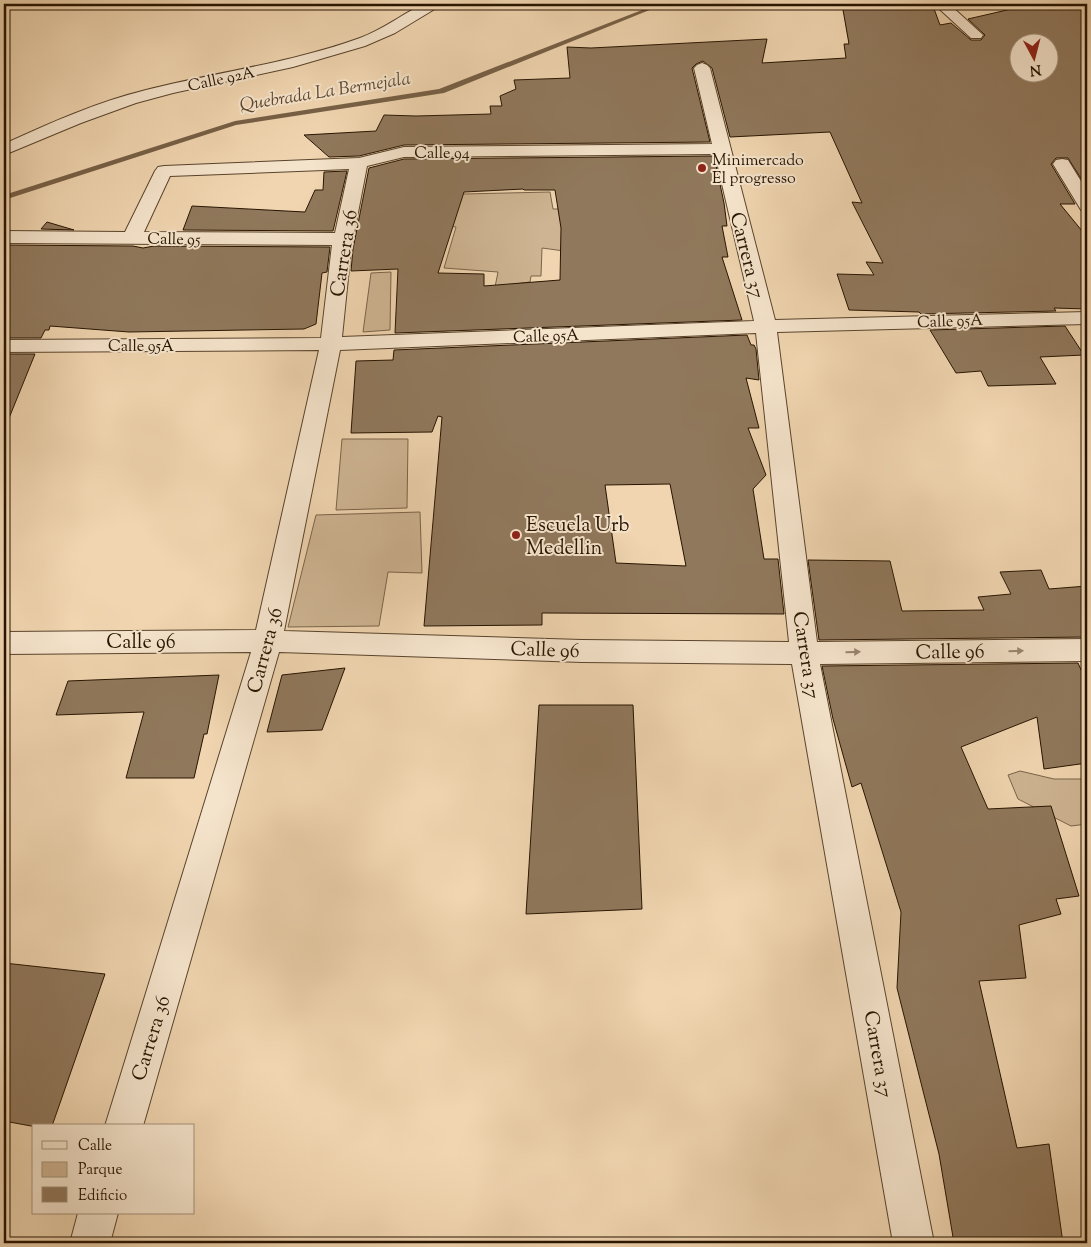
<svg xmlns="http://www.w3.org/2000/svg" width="1091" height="1247" font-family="'Sorts Mill Goudy',serif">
	<rect width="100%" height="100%" fill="#f0d5b0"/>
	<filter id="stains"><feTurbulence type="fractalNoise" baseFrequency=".004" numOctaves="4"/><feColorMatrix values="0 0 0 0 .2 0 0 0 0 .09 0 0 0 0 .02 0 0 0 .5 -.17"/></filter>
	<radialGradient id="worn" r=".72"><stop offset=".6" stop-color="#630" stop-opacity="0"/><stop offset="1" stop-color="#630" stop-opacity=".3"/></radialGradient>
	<!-- green -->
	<g fill="#ceb492" stroke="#7a6449">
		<path d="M458 176 464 194 550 192 553 209H619L616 258 542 248 541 276H531L530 282 515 284 489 317 498 272 444 268 456 227 441 225Z"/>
		<path d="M391 272 390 330 363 332 371 273Z"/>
		<path d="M342 439H408L407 508 336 510Z"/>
		<path d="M420 512 422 573 388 572 379 626 288 627 316 515Z"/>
		<path d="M1020 771 1054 779H1087V824L1071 826 1018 799 1008 775Z"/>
	</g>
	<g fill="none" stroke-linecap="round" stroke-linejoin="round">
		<!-- stream -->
		<path fill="#776046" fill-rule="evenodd" d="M647 8 652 9 444 93 236 125 4 200V195L235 121 439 89Z"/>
	</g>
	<!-- building -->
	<g fill="#90785c" stroke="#271400" fill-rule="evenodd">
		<path d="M842 4 933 6 940 25 951 23 971 40H981L985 35 968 19 1033 4 1036 7 1087 4V188L1068 158H1056L1051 164 1075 204H1060L1087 237V309L1054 308 1056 311 921 314 919 312 849 310 837 274 874 275 866 262 883 263 852 202 862 203 830 132 730 137 712 68 703 61 696 64 692 68 710 142 404 145 359 156 329 157 304 135 376 131 384 115 416 116 491 114 490 106H502L500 96 516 89 514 80 570 78 567 47 591 48 767 39 762 63 846 58 844 44H849ZM1018 42H1048V72H1018Z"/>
		<path d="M714 156 724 203 727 226H722L728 257H722L742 320 395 333 398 269 351 271 353 249 369 168 404 159ZM523 189 524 190H555L561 228 560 280 484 286V274L438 273 464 192Z"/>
		<path d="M347 171 333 231 183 230 192 206 305 212 315 190H323L324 172Z"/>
		<path d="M47 222 74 230 41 229Z"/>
		<path d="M4 245 133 246 143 248 154 246 330 247 327 272 322 273 316 324 304 329 129 332 50 326 49 330H45L41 338H4Z"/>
		<path d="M1065 326 1084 355 1040 357 1056 384 988 386 981 371 956 373 930 330Z"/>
		<path d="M747 335 751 345H754L756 349 759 380 746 378 759 428H748L766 475 753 489 764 559H778L784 614 542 613V625L424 626 442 417 438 416 432 432 351 433 356 361 393 360 394 350ZM670 484 686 566 616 563 605 485Z"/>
		<path d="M4 354H35L5 428 4 427Z"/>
		<path d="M808 560 890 561 902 611 984 610 978 597 1011 594 1000 572 1041 570 1049 589 1087 586V637L819 640Z"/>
		<path d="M1078 663 1087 683V763L1044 769 1037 717 961 747 988 809 1051 806 1079 896 1056 899 1061 914 1019 925 1026 978 979 981 1017 1148 1049 1144 1063 1243H954L939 1154 897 988 901 912 861 783 852 787 833 719 822 666Z"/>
		<path d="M345 668 322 730 267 732 282 675Z"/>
		<path d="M219 675 207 734H204L194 778H126L144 712 56 715 68 681Z"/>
		<path d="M539 705H633L642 909 526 914Z"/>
		<path d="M4 963 105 974 52 1126H31L4 1121Z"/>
	</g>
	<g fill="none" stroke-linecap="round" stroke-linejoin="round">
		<!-- minor casing -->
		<g stroke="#59442c" stroke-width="2">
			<g id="minor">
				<path d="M424 4H443L395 33 365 46 293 67 173 93 136 103 81 123 4 155V144C50 123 97 102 146 90 217 72 291 63 360 38 384 29 402 14 424 4Z"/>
				<path d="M934 4H949L983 35 981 38H971Z"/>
				<path d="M702 63 707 65 710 68 775 320 1087 312V324L777 332 817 642 1087 639V661L820 664 934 1243H893L792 664 582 662 279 652 143 1126H105L251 652 4 654V632L256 630 319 350 4 352V340L321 338 332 245 4 243V231L125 232 155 171 158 167 164 166 359 158 404 147 712 144 694 68 697 65ZM715 154 754 321 342 337 351 249 367 166 404 157ZM349 169 335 233 144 232 170 176ZM756 333 789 642 582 640 284 631 340 350Z"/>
				<path d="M1062 159 1068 160 1087 191V211L1081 210 1053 164 1056 160Z"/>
				<path d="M78 1213H118L110 1243H70Z"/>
			</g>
		</g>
		<!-- secondary casing -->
		<g stroke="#271400" stroke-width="2">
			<path id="secondary" d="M4 4H20L18 7 4 9Z"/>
		</g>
		<!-- minor -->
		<use href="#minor" fill="#f5e4cc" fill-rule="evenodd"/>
		<!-- secondary -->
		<use href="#secondary" fill="#f5e4cc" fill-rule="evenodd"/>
	</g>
	<!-- one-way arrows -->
	<defs><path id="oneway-solid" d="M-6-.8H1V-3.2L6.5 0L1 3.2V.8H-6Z" transform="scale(1.25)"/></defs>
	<g fill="#988670">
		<use href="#oneway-solid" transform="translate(1016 651) rotate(-1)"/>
		<use href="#oneway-solid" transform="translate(853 652) rotate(-1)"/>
	</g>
	<!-- markers -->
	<g fill="#8f2418" stroke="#f5e4cc" stroke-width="2">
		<circle cx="702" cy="168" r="5"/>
		<circle cx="516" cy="535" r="5"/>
	</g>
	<g text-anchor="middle" stroke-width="4" stroke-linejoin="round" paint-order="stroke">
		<!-- far-street labels -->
		<g font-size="16" fill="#271400" stroke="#f5e4cc">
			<text transform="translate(221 78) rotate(-12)" y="6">Calle 92A</text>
			<text x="442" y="158">Calle 94</text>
			<text transform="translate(174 238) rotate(1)" y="6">Calle 95</text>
			<text transform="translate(950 320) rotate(-2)" y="6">Calle 95A</text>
			<text transform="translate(546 335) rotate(-2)" y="6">Calle 95A</text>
			<text x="141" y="351">Calle 95A</text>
		</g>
		<!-- far-poi labels -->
		<g font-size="16" fill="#271400" stroke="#f5e4cc" text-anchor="start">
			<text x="712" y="165">Minimercado<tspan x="712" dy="18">El progresso</tspan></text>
		</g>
		<!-- far-water labels -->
		<g font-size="18" font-style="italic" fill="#5c472e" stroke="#f5e4cc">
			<text transform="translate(325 91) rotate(-9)" y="6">Quebrada La Bermejala</text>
		</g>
		<!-- street labels -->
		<g font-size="20" fill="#271400" stroke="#f5e4cc">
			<text transform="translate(343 253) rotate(-81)" y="7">Carrera 36</text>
			<text transform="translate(748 255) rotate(76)" y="7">Carrera 37</text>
			<text x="141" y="648">Calle 96</text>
			<text transform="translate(545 649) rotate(2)" y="7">Calle 96</text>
			<text transform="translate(264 650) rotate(-75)" y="7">Carrera 36</text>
			<text transform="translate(950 651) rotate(-1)" y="7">Calle 96</text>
			<text transform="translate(807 655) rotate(81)" y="7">Carrera 37</text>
			<text transform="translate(150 1038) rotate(-73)" y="7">Carrera 36</text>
			<text transform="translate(879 1054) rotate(80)" y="7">Carrera 37</text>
		</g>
		<!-- poi labels -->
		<g font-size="20" fill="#271400" stroke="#f5e4cc" text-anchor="start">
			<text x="526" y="531">Escuela Urb<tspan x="526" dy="23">Medellin</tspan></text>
		</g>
	</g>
	<!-- margin -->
	<rect width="1091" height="1247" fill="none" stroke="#f0d5b0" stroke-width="20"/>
	<rect x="5" y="5" width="1081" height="1237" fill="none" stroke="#271400" stroke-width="2.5"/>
	<rect x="10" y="10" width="1071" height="1227" fill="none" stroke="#271400"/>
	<!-- legend -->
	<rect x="32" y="1124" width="162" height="90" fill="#f5e4cc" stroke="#a3917a"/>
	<rect x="42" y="1141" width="25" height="8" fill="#f5e4cc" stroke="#a3917a"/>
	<text x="78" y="1150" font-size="15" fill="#271400">Calle</text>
	<rect x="42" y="1162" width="25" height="15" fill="#ceb492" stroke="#a3917a"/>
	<text x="78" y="1174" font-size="15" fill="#271400">Parque</text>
	<rect x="42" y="1187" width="25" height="15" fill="#90785c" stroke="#a3917a"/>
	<text x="78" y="1200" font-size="15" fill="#271400">Edificio</text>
	<!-- north arrow -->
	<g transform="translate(1034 58) rotate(173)"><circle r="24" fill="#f5e4cc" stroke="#a3917a"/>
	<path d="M0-4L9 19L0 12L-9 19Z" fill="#8f2418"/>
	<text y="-8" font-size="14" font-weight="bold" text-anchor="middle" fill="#271400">N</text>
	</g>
	<rect width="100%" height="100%" filter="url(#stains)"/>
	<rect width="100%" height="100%" fill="url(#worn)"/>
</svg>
